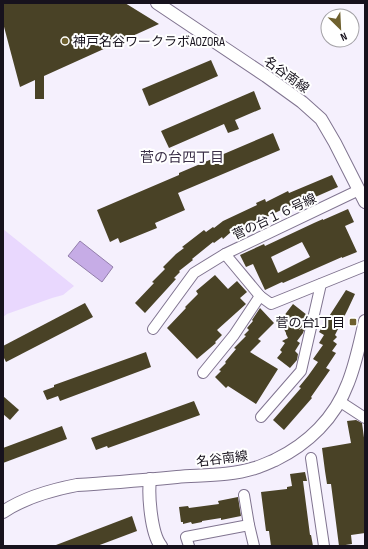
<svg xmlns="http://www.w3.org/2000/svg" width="368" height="549" font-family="'Sofia Sans Condensed','Noto Sans JP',sans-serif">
	<rect width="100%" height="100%" fill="#f5f0fd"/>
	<!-- green -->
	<path fill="#e9d8fe" d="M3 229 74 286 63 295 52 298 7 314 3 317Z"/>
	<!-- water -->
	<path fill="#c6ace6" stroke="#927eaa" d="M80 241 113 267 102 282 68 256Z"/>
	<!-- building -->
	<g fill="#494226" fill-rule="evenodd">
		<path d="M3 3H125L159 24 44 76V99H35V80L20 87 3 23Z"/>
		<path d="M211 60 218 76 149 106 142 89Z"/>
		<path d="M254 91 261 109 235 120 239 129 228 133 224 124 169 148 161 131Z"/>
		<path d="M273 133 280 150 178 193 185 210 155 223 157 228 120 243 118 238 110 242 97 210 179 175V173Z"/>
		<path d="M332 175 338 187 313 198 312 196 285 208 255 223 254 222 231 232 223 239 222 237 214 243 213 242 192 259 193 260 179 271 180 272 174 278 176 279 145 313 135 303 154 283 152 282 165 269 163 267 176 254 184 248 182 247 204 230 206 232 213 227 214 228 223 221 257 205 256 203 265 199 266 202 288 191 289 193Z"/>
		<path d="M348 209 354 222 345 226 357 252 342 258V257L283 283 282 282 265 290 253 264 246 267 240 255 264 244 265 246 314 223 323 219V220ZM302 242 310 257 278 273 271 257Z"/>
		<path d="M215 275 228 289 237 281 247 292 240 298 246 304 217 330 222 335 215 342 216 343 197 359 167 328 186 308 185 307 198 294 196 291Z"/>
		<path d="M346 290 355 294 348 309 335 335 337 337 333 341 337 344 332 351 336 353 326 368 330 370 311 397 312 398 284 430 273 420 301 388 299 387 308 376 318 362 313 359 323 345 319 343 324 335 319 332Z"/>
		<path d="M85 303 93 317 6 362 3 356V346Z"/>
		<path d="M293 304 307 315 306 321 299 330 305 327 303 333 297 341 300 343 295 351 298 354 297 360 290 368 277 358 282 352 280 350 285 343 282 341 288 338 286 334V333L280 321Z"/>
		<path d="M260 308 274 323 258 339 261 341 250 352 278 369 256 404 228 386 226 388 215 377 221 371 219 370 226 363 225 362 236 349 234 348 246 336 244 335 249 330 247 328 253 321 252 320Z"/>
		<path d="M146 352 151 367 60 401 58 396 47 400 43 391 54 387V385Z"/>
		<path d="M3 396 19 410 10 420 3 414Z"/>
		<path d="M194 401 200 415 108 448 107 446 96 450 91 438Z"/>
		<path d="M356 420 362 423 365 445V533L351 535 352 544 339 546 331 484H327L325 471 322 448 351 443 347 421Z"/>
		<path d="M62 426 67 439 3 463V448Z"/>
		<path d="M305 472 307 481H303L310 535H311L313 546H271L269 531H266L261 492 287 489V487L292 486 290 474Z"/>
		<path d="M238 497 241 516 221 520V518L202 521V522L192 524 191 522 183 524V522H181L179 507 188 506 189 508 219 504 218 501Z"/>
		<path d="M132 516 137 531 97 546H56V545Z"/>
	</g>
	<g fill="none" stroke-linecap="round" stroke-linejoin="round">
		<!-- minor casing -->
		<g stroke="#807490" stroke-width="12">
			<g id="minor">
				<path d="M359 190 225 254 260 296 271 304 365 266"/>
				<path d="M153 329 194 273 225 254"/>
				<path d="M203 373 234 335 260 296"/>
				<path d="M339 401 365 418"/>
				<path d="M261 417 301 371 321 284"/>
				<path d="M311 458 324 546"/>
				<path d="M244 495 249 525 254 546"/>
				<path d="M189 546 186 537 249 525"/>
			</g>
		</g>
		<!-- tertiary casing -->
		<g stroke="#807490" stroke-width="14">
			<g id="tertiary">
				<path d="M157 3 266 76 302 102 321 119 335 143 365 202"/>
				<path d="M150 479C148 495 151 534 161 546"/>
				<path d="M3 512C25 497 51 490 77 485 110 483 144 480 177 477 202 475 230 476 255 468 262 466 268 463 275 460 308 444 335 418 348 383 356 363 360 342 365 321"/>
			</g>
		</g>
		<!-- minor -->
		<use href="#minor" stroke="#fff" stroke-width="10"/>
		<!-- tertiary -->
		<use href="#tertiary" stroke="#fff" stroke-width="12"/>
	</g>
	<!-- markers -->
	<g fill="#6e602e" stroke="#fff" stroke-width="1.5">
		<circle cx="65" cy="41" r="4"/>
		<rect x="349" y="318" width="8" height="8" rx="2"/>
	</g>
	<g text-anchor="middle" stroke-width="4" stroke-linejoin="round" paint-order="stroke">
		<!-- poi labels -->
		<g font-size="13" fill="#17121d" stroke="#fff" text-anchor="start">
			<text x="73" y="46">神戸名谷ワークラボAOZORA</text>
			<text x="345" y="327" text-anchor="end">菅の台1丁目</text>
		</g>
		<!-- street labels -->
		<g font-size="13" fill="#17121d" stroke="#fff">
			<text transform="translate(287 74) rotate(36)" y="5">名谷南線</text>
			<text transform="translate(274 216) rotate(-25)" y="5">菅の台１６号線</text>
			<text transform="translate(222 458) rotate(-7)" y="5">名谷南線</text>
		</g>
		<!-- neighbourhood labels -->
		<g font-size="14" fill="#3a2f47" stroke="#fff">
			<text x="182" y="162">菅の台四丁目</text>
		</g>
	</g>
	<!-- border -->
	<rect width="368" height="549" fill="none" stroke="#17121d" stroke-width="8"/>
	<!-- north arrow -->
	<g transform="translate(340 28) rotate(156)"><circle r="19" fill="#ffffff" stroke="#a2a0a5"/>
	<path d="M0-3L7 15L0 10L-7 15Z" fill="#6e602e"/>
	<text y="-6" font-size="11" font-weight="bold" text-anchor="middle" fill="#17121d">N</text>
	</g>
</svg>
